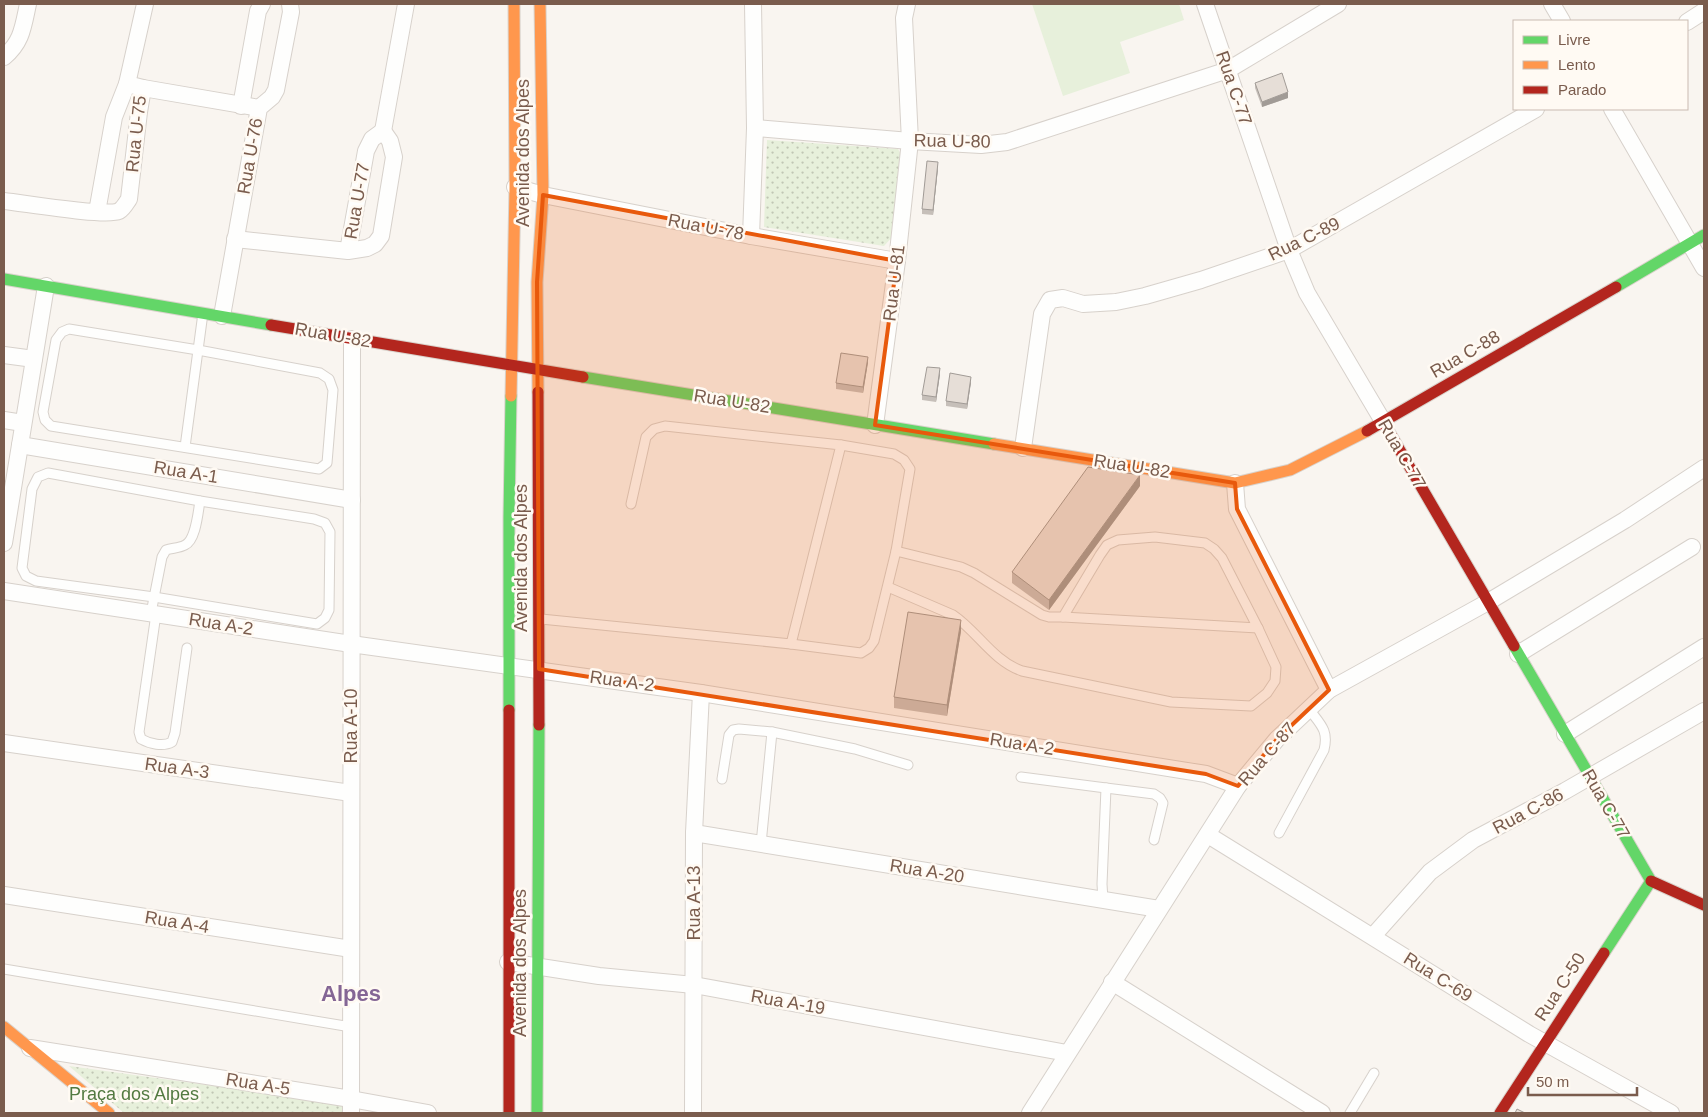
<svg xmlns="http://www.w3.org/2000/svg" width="1708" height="1117" font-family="Helvetica,sans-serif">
	<defs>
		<pattern id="park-dots" width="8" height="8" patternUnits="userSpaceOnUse" patternTransform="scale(1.25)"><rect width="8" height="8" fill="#e7f0db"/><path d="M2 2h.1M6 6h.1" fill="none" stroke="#c0c6b4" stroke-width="1.8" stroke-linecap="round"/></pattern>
	</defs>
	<rect width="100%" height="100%" fill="#f9f5f0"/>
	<!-- park -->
	<g fill="url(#park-dots)">
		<path d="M767 140 898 149 905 161 894 235 884 246 764 227Z"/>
		<path d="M69 1066 344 1104V1113H124Z"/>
	</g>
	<!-- pitch -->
	<path fill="#e7f0db" d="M1032 4H1179L1184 20 1120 42 1130 73 1063 96Z"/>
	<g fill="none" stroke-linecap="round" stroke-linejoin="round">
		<!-- lane casing -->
		<g stroke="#d7d1cb" stroke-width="11">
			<g id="lane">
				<path d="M69 329 198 350 320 373 329 379 333 390 327 463 319 469 51 426 45 420 43 412 56 340 62 332Z"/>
				<path d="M185 447 203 313"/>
				<path d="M48 473 200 501 314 519 325 523 330 532 329 610 325 618 317 624 154 597 36 581 26 576 22 568 32 489 38 477Z"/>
				<path d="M888 587 953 615C977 631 993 661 1022 671L1171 702 1251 706 1267 693 1275 681 1276 667 1258 628 1222 558 1214 549 1205 543 1155 537 1118 540 1107 545 1100 555 1063 617H1049L1042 615 974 573 961 567 896 551"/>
				<path d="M151 613 162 557 166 550C172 548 180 548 185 545 196 540 198 512 200 501"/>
				<path d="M156 614 139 732 141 739C150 744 163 747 172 742L175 733 187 648"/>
				<path d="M1063 617 1258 628"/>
				<path d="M541 619 791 644 841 445 665 426 654 429 646 437 631 504"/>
				<path d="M791 644 861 653 869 648 874 641 896 551 910 469 904 460 894 454 841 445"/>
				<path d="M1021 777 1106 788 1102 884 1103 900"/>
				<path d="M722 779 729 735 733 730 739 729 772 732 855 749 908 765"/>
				<path d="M1106 788 1154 794 1160 798 1163 803 1154 840"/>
				<path d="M1279 833 1324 750C1329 730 1320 724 1309 709"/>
				<path d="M761 844 772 732"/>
				<path d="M4 969 351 1027"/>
				<path d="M1350 1113 1374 1073"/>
			</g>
		</g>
		<!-- street casing -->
		<g stroke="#d7d1cb" stroke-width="18">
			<g id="street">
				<path d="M1205 4 1289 250 1307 293 1384 423"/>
				<path d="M1552 4 1562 21"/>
				<path d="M1687 22 1704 11"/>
				<path d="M4 57C22 42 23 27 28 4"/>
				<path d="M127 84 145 4"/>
				<path d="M143 88 259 108"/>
				<path d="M241 106 258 11 262 4"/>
				<path d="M1612 109 1704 268"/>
				<path d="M755 128 910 141 981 145 1007 142 1228 70 1338 4"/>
				<path d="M383 131 406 4"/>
				<path d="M515 187 543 195 751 236 897 261"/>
				<path d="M4 201C24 203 105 217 119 211 124 208 126 203 129 199L139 112 143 88 127 84 114 117 97 212"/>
				<path d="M751 236 755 128 753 4"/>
				<path d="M235 239 348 251 367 248 375 244 381 236 394 157 390 141 383 131 372 139 366 151 348 251"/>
				<path d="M222 316 259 108 272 97 276 90 291 12 290 4"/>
				<path d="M4 355 34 359"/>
				<path d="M4 420 23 423"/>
				<path d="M875 425 897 261 910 141 904 18 907 4"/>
				<path d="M20 445 352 500"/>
				<path d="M1023 448 1042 314 1050 300 1063 298 1083 304 1116 302 1145 296 1201 280 1289 250 1536 109"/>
				<path d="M1235 483 1237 509 1329 690"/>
				<path d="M4 543 46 286"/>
				<path d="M4 591 351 644 701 693 1206 774 1238 786"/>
				<path d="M1518 654 1692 547"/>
				<path d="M1565 734 1704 647"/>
				<path d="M4 743 351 793"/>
				<path d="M694 833 1159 909"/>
				<path d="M1208 835 1529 1034 1671 1113"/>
				<path d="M4 895 351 949"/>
				<path d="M1373 936 1430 872 1473 840 1565 791 1704 711"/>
				<path d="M508 962 599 976 694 985 1067 1053"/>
				<path d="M1112 982 1322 1113"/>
				<path d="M30 1048 351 1099 428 1113"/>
				<path d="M351 1113 352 339"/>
				<path d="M693 1113 694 833 701 693"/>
				<path d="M1030 1113 1238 786 1277 739 1329 690 1488 602 1625 520 1704 468"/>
			</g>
		</g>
		<!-- fast casing -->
		<g stroke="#d9d2cb" stroke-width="13">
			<g id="fast">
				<path d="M4 279 271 325"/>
				<path d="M1616 287 1704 235"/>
				<path d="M583 377 994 444"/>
				<path d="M1514 646 1651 881"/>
				<path d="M509 710V517L511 396"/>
				<path d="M1604 953 1651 881"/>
				<path d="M537 1113 539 725"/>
			</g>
		</g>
		<!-- slow casing -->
		<g stroke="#d9d2cb" stroke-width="13">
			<g id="slow">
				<path d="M538 392 537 282 543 195 540 4"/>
				<path d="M511 396 515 187 514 4"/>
				<path d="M994 444 1235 483 1290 470 1367 431"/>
				<path d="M4 1027 109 1113"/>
			</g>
		</g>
		<!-- jam casing -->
		<g stroke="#d9d2cb" stroke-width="13">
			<g id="jam">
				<path d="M271 325 583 377"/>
				<path d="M538 392 539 725"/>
				<path d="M1384 423 1514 646"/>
				<path d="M1367 431 1616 287"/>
				<path d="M509 710V1113"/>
				<path d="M1651 881 1704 905"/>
				<path d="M1500 1113 1604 953"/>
			</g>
		</g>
		<!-- lane -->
		<use href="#lane" stroke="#fefefd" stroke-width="9"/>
		<!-- street -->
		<use href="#street" stroke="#fefefd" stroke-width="16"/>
		<!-- fast -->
		<use href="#fast" stroke="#63d668" stroke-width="11"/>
		<!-- slow -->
		<use href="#slow" stroke="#ff974d" stroke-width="11"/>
		<!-- jam -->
		<use href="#jam" stroke="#b3261e" stroke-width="11"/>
	</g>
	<!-- wall -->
	<g fill="#c6bfb9">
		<path d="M1255 83 1288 98 1262 107 1255 88Z"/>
		<path d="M938 168 933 215 922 214V209Z"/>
		<path d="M868 362 863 393 836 389V383Z"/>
		<path d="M940 374 936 402 922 400V395Z"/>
		<path d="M971 382 967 409 946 406V401Z"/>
		<path d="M1140 486 1049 610 1012 583V572Z"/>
		<path d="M961 631 947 716 894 708V697Z"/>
	</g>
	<!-- shaded-wall -->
	<g fill="#a19b96">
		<path d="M1288 92V98L1262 107V102Z"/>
		<path d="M938 162V168L933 215V210Z"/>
		<path d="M868 357V362L863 393V387Z"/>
		<path d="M940 368V374L936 402V397Z"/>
		<path d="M971 377V382L967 409V404Z"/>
		<path d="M1140 475V486L1049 610V600Z"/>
		<path d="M961 620V631L947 716V705Z"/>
	</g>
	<!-- building -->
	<g fill="#e6ded7" stroke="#a19b96">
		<path d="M1282 73 1288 92 1262 102 1255 83Z"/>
		<path d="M927 161 938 162 933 210 922 209Z"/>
		<path d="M841 353 868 357 863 387 836 383Z"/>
		<path d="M927 367 940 368 936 397 922 395Z"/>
		<path d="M950 373 971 377 967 404 946 401Z"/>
		<path d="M1088 467 1140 475 1049 600 1012 572Z"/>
		<path d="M908 612 961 620 947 705 894 697Z"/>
		<path d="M1517 1109 1525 1113H1515Z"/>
	</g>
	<!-- marked area -->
	<path fill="#e8590c" fill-opacity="0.2" stroke="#e8590c" stroke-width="4" stroke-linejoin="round" d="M543 195 897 261 875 425 1235 483 1237 509 1329 690 1277 739 1238 786 1206 774 539 669 537 282Z"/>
	<g text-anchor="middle" stroke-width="5" stroke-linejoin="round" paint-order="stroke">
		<!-- street labels -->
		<g font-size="18" fill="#7a5c4d" stroke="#fffaf3">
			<text transform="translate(1234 88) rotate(71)" y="6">Rua C-77</text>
			<text transform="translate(136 134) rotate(-84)" y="6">Rua U-75</text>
			<text transform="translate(952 141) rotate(1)" y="6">Rua U-80</text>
			<text transform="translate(523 153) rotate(-90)" y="6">Avenida dos Alpes</text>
			<text transform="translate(250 156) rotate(-80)" y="6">Rua U-76</text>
			<text transform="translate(357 201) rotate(-80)" y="6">Rua U-77</text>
			<text transform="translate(706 227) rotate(11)" y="6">Rua U-78</text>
			<text transform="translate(1304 239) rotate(-26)" y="6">Rua C-89</text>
			<text transform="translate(894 283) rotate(-83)" y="6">Rua U-81</text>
			<text transform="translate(333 335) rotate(10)" y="6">Rua U-82</text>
			<text transform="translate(1465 354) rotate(-30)" y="6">Rua C-88</text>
			<text transform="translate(732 401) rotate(9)" y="6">Rua U-82</text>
			<text transform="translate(1402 454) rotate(60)" y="6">Rua C-77</text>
			<text transform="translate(1132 466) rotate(9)" y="6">Rua U-82</text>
			<text transform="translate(186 472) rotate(9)" y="6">Rua A-1</text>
			<text transform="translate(521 558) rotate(-90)" y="6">Avenida dos Alpes</text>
			<text transform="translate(221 624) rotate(9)" y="6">Rua A-2</text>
			<text transform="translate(622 681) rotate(8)" y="6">Rua A-2</text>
			<text transform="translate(351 726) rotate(-90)" y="6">Rua A-10</text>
			<text transform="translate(1022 744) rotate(9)" y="6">Rua A-2</text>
			<text transform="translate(1267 754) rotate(-49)" y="6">Rua C-87</text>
			<text transform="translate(177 768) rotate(8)" y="6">Rua A-3</text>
			<text transform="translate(1606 804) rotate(60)" y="6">Rua C-77</text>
			<text transform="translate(1528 811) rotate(-28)" y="6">Rua C-86</text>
			<text transform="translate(927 871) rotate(9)" y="6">Rua A-20</text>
			<text transform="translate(694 903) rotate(-90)" y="6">Rua A-13</text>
			<text transform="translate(177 922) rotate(9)" y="6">Rua A-4</text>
			<text transform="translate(520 963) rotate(-90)" y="6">Avenida dos Alpes</text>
			<text transform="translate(1438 977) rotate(32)" y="6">Rua C-69</text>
			<text transform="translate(1560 987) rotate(-57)" y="6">Rua C-50</text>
			<text transform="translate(788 1002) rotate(10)" y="6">Rua A-19</text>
			<text transform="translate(258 1084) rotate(9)" y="6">Rua A-5</text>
		</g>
		<!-- park labels -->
		<g font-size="18" fill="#537a41" stroke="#fffaf3">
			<text x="134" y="1100">Praça dos Alpes</text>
		</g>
		<!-- district labels -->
		<g font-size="22" font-weight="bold" fill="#846695" stroke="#fffaf3">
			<text x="351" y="1001">Alpes</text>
		</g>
	</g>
	<!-- border -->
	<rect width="1708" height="1117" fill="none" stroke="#7a5c4d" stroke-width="10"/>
	<!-- legend -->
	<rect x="1513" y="20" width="175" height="90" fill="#fffaf3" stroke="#cabbb1"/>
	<rect x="1523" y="36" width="25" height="8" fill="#63d668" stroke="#cabbb1"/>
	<text x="1558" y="45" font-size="15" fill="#7a5c4d">Livre</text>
	<rect x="1523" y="61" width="25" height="8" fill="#ff974d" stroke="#cabbb1"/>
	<text x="1558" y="70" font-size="15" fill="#7a5c4d">Lento</text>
	<rect x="1523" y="86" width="25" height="8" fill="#b3261e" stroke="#cabbb1"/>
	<text x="1558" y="95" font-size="15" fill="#7a5c4d">Parado</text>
	<!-- scale -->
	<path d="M1528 1087v8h109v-8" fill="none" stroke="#7a5c4d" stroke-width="2.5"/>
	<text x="1536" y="1087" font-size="15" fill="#7a5c4d" stroke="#fffaf3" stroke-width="4" paint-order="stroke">50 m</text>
</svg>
